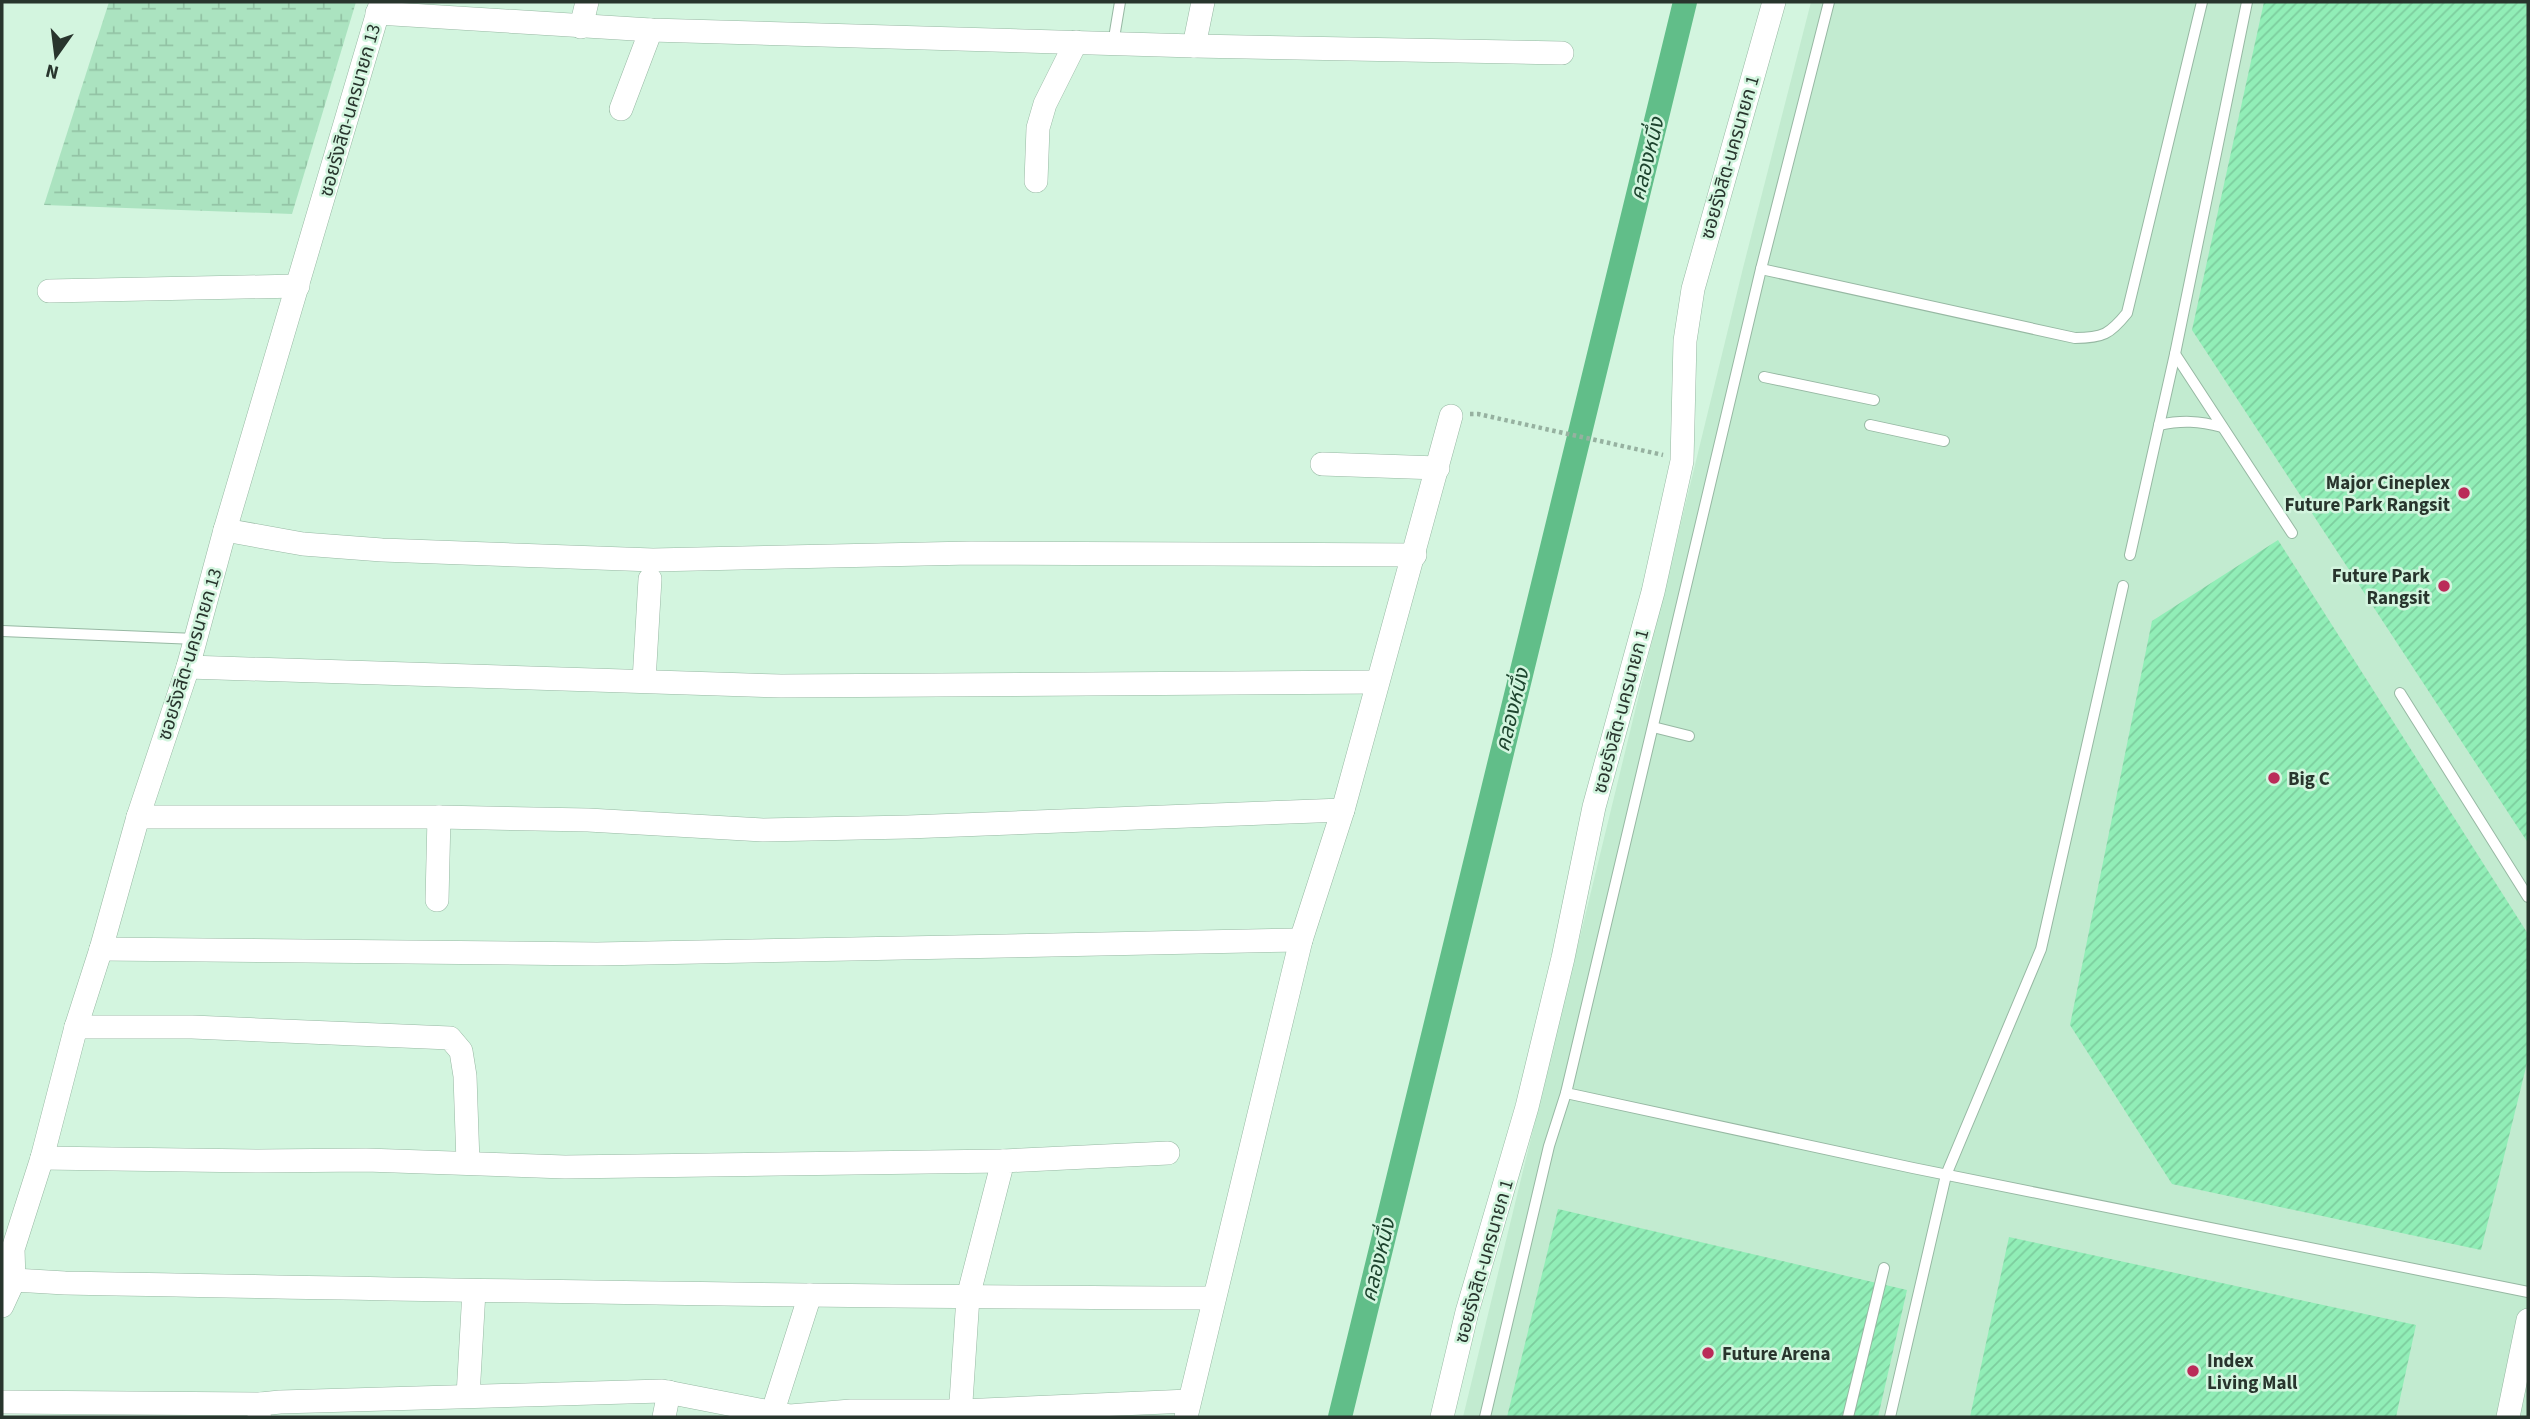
<svg xmlns="http://www.w3.org/2000/svg" width="2530" height="1419" font-family="'Source Sans 3','Noto Sans Thai',sans-serif">
	<defs>
		<pattern id="wetland-marsh" width="20" height="14" patternUnits="userSpaceOnUse" patternTransform="scale(1.75)"><rect width="20" height="14" fill="#abe3c0"/><path d="M1 5h8M5 5V1M11 12h8M15 12V8" fill="none" stroke="#93c3a5"/></pattern>
		<pattern id="building-hatch" width="6" height="6" patternUnits="userSpaceOnUse" patternTransform="scale(1.75)"><rect width="6" height="6" fill="#91eeb7"/><path d="M-1 1l2-2M0 6l6-6M5 7l2-2" fill="none" stroke="#7dcd9e"/></pattern>
	</defs>
	<rect width="100%" height="100%" fill="#d3f5df"/>
	<!-- built -->
	<path fill="#c2ebd0" d="M1811 2H2528V1417H1463L1743 268Z"/>
	<!-- wetland -->
	<path fill="url(#wetland-marsh)" d="M109 2H356L292 214 44 205Z"/>
	<g fill="none" stroke-linecap="round" stroke-linejoin="round">
		<!-- canal -->
		<path stroke="#61be89" stroke-width="24" d="M1340 1417 1685 2"/>
	</g>
	<!-- building -->
	<g fill="url(#building-hatch)">
		<path d="M2264 2H2528V843L2192 330Z"/>
		<path d="M2278 540 2528 934V1059L2481 1250 2172 1184 2070 1025 2152 621Z"/>
		<path d="M1558 1209 1907 1290 1878 1417H1507Z"/>
		<path d="M2009 1237 2416 1325 2396 1417H1970Z"/>
	</g>
	<g fill="none" stroke-linecap="round" stroke-linejoin="round">
		<!-- lane casing -->
		<g stroke="#97b8a3" stroke-width="12">
			<g id="lane">
				<path d="M1829 2 1761 269 1566 1093 1913 1168 2528 1292"/>
				<path d="M1113 44 1120 2"/>
				<path d="M1761 269 2075 338C2103 338 2110 334 2127 313L2202 2"/>
				<path d="M2175 354 2292 533"/>
				<path d="M1764 377 1874 400"/>
				<path d="M1870 425 1944 441"/>
				<path d="M2159 425C2182 420 2199 421 2222 427"/>
				<path d="M2130 555 2175 354 2247 2"/>
				<path d="M2 631 196 639"/>
				<path d="M2400 693 2528 897"/>
				<path d="M1653 727 1689 736"/>
				<path d="M1485 1417 1549 1146 1566 1093"/>
				<path d="M1848 1417 1884 1268"/>
				<path d="M1890 1417 1946 1175 2041 949 2123 586"/>
			</g>
		</g>
		<!-- street casing -->
		<g stroke="#97b8a3" stroke-width="24">
			<g id="street">
				<path d="M377 13 651 30 1194 46 1562 53"/>
				<path d="M581 27 587 2"/>
				<path d="M1194 46 1203 2"/>
				<path d="M621 109 651 30"/>
				<path d="M1036 181 1038 128 1045 104 1076 42"/>
				<path d="M49 291 298 286"/>
				<path d="M1322 464 1438 468"/>
				<path d="M225 530 303 544 382 550 653 560 971 553 1415 555"/>
				<path d="M188 667 781 686 1377 682"/>
				<path d="M644 681 650 579"/>
				<path d="M138 817H439L588 820 763 830 908 827 1343 810"/>
				<path d="M437 900 439 817"/>
				<path d="M101 949 597 954 1301 940"/>
				<path d="M76 1027H192L450 1038 461 1051 465 1076 468 1163"/>
				<path d="M42 1158 259 1161 366 1160 565 1167 1003 1161"/>
				<path d="M14 1280 65 1283C448 1290 831 1297 1214 1298"/>
				<path d="M2 1306 14 1280 13 1249 42 1158 76 1027 101 949 138 817 188 667 225 530 381 2"/>
				<path d="M468 1396 474 1291"/>
				<path d="M2 1402 261 1404"/>
				<path d="M259 1417 261 1404 280 1402 662 1391 790 1416 851 1411H960L1189 1401"/>
				<path d="M664 1417 669 1392"/>
				<path d="M771 1417 810 1295"/>
				<path d="M960 1417 968 1297 1003 1161 1168 1153"/>
				<path d="M1186 1417 1301 940 1343 810 1451 416"/>
				<path d="M1442 1417 1467 1312 1527 1107 1563 958 1594 807 1653 592 1682 461 1685 341 1693 289 1774 2"/>
				<path d="M2508 1417 2528 1320"/>
			</g>
		</g>
		<!-- path -->
		<path stroke="#96b1a0" stroke-width="4.5" stroke-dasharray="3.5 3.5" stroke-linecap="butt" d="M1470 414H1478L1663 455"/>
		<!-- lane -->
		<use href="#lane" stroke="#fff" stroke-width="10"/>
		<!-- street -->
		<use href="#street" stroke="#fff" stroke-width="23"/>
	</g>
	<!-- markers -->
	<g fill="#ba2b59" stroke="#d3f5df" stroke-width="2.5">
		<circle cx="2464" cy="493" r="7"/>
		<circle cx="2444" cy="586" r="7"/>
		<circle cx="2274" cy="778" r="7"/>
		<circle cx="1708" cy="1353" r="7"/>
		<circle cx="2193" cy="1371" r="7"/>
	</g>
	<g text-anchor="middle" stroke-width="5" stroke-linejoin="round" paint-order="stroke">
		<!-- street labels -->
		<g font-size="19" fill="#28352d" stroke="#d3f5df">
			<text transform="translate(349 110) rotate(-74)" y="7">ซอยรังสิต-นครนายก 13</text>
			<text transform="translate(1729 157) rotate(-74)" y="7">ซอยรังสิต-นครนายก 1</text>
			<text transform="translate(189 654) rotate(-73)" y="7">ซอยรังสิต-นครนายก 13</text>
			<text transform="translate(1620 711) rotate(-75)" y="7">ซอยรังสิต-นครนายก 1</text>
			<text transform="translate(1483 1261) rotate(-74)" y="7">ซอยรังสิต-นครนายก 1</text>
		</g>
		<!-- poi labels -->
		<g font-size="19" font-weight="bold" fill="#28352d" stroke="#d3f5df" text-anchor="start">
			<text x="2450" y="489" text-anchor="end">Major Cineplex<tspan x="2450" dy="22">Future Park Rangsit</tspan></text>
			<text x="2430" y="582" text-anchor="end">Future Park<tspan x="2430" dy="22">Rangsit</tspan></text>
			<text x="2288" y="785">Big C</text>
			<text x="1722" y="1360">Future Arena</text>
			<text x="2207" y="1367">Index<tspan x="2207" dy="22">Living Mall</tspan></text>
		</g>
		<!-- water labels -->
		<g font-size="21" font-style="italic" fill="#1d442e" stroke="#d3f5df">
			<text transform="translate(1647 159) rotate(-76)" y="7">คลองหนึ่ง</text>
			<text transform="translate(1512 710) rotate(-76)" y="7">คลองหนึ่ง</text>
			<text transform="translate(1378 1260) rotate(-76)" y="7">คลองหนึ่ง</text>
		</g>
	</g>
	<!-- border -->
	<rect width="2530" height="1419" fill="none" stroke="#28352d" stroke-width="7"/>
	<!-- north arrow -->
	<g transform="translate(56 56) rotate(194)" stroke="#d3f5df" stroke-width="5" paint-order="stroke">
	<path d="M0-5L12 26L0 18L-12 26Z" fill="#28352d"/>
	<text y="-10" font-size="19" font-weight="bold" text-anchor="middle" fill="#28352d">N</text>
	</g>
</svg>
